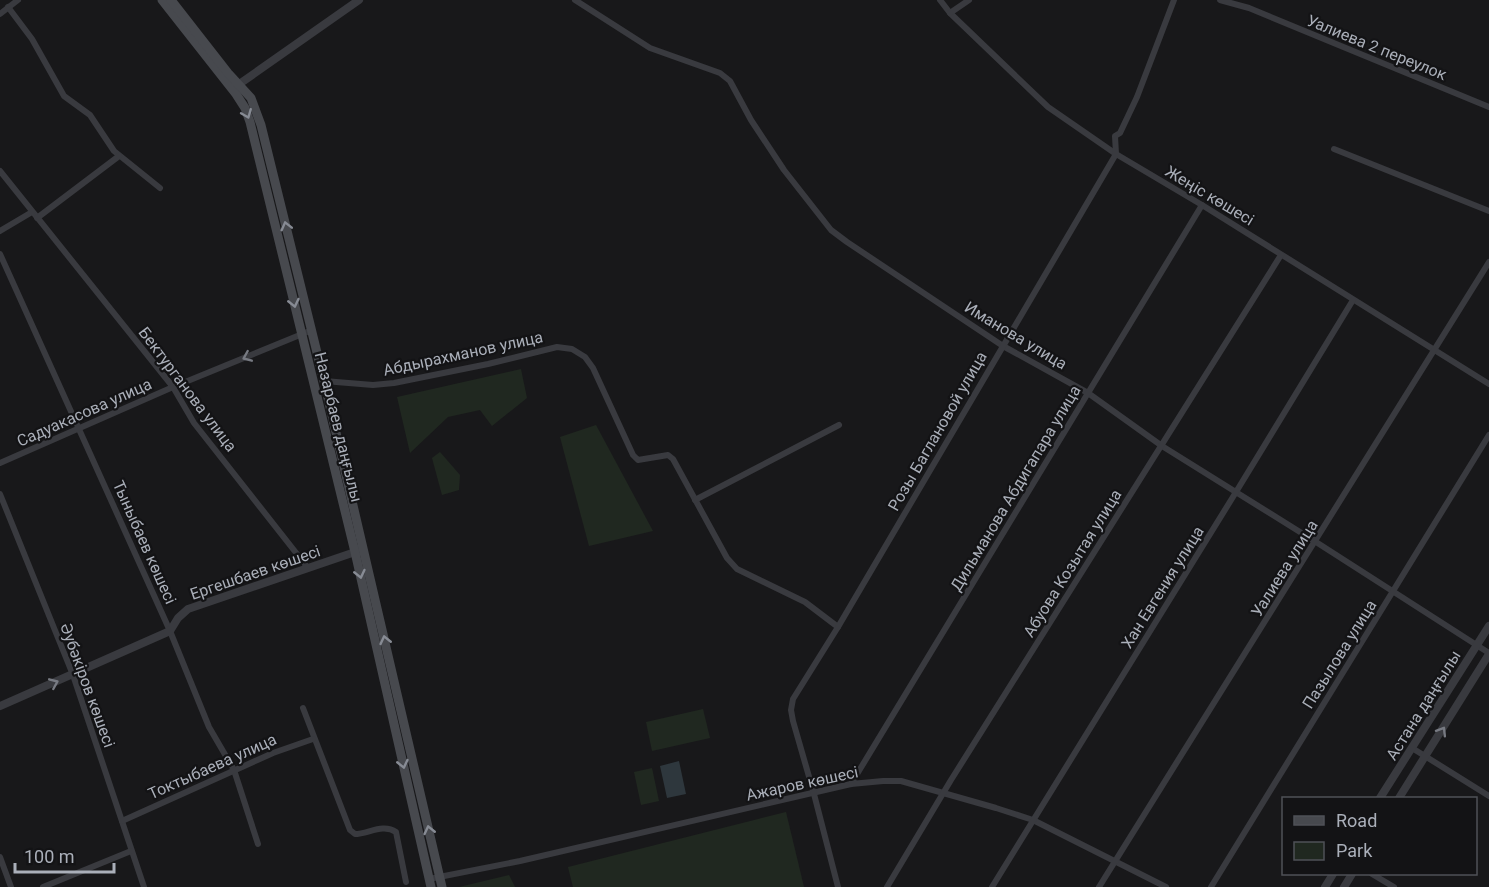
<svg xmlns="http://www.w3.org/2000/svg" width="1489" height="887" font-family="Roboto,sans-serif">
	<rect width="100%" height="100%" fill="#18181a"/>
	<!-- green -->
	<g fill="#202820">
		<path d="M521 369 527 398 492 426 480 410 448 417 410 453 397 397Z"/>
		<path d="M596 425 653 531 589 546 560 437Z"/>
		<path d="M440 452 460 475 459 490 442 495 432 458Z"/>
		<path d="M703 709 710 738 652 751 646 722Z"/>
		<path d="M652 768 659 801 641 805 634 772Z"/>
		<path d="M786 812 804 887H573L568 867Z"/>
		<path d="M509 875 515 887H459Z"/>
	</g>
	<!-- water -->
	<path fill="#2e373d" d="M679 761 686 794 667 798 660 766Z"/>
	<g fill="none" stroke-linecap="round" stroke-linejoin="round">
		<!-- minor -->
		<g stroke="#393a3f" stroke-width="6">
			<path d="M575 0 650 48 720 73 730 81 751 120 784 170 831 230 847 242 1003 346 1088 393 1162 446 1316 542 1489 653"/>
			<path d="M940 0 950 13 1048 107 1116 154 1202 205 1489 384"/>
			<path d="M1220 0 1249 8 1489 107"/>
			<path d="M8 7 32 39 64 96 90 115 114 151 160 188"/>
			<path d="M950 13 969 0"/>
			<path d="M0 14 18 0"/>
			<path d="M1334 149 1489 211"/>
			<path d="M0 171 173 387 194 423 308 568"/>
			<path d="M37 218 119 156"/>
			<path d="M0 231 32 212"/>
			<path d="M0 254 170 631 209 727 234 770 258 844"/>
			<path d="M324 381 373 385 394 383 488 364 557 347 572 349 585 357 593 368 633 455 638 460 668 455 673 459 727 558 737 569 805 602 838 627"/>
			<path d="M0 463 173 387 312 330"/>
			<path d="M0 494 73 675 144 887"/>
			<path d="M695 500 839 425"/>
			<path d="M303 708 350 830 355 834C368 834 383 823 396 832L406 882"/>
			<path d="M1412 748 1489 796"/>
			<path d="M851 784 1202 205"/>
			<path d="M122 821 273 753 313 739"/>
			<path d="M0 857 11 887"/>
			<path d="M1372 874 1394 887"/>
			<path d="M429 879 520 861 851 784 883 781H901L996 808 1033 820 1166 887"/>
			<path d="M43 887 131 851"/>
			<path d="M838 887 814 794 793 721 791 710 793 699 838 627 1116 154 1115 136 1120 133 1137 97 1174 0"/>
			<path d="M887 887 951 780 1281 255"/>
			<path d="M992 887 1236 492 1353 300"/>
			<path d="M1099 887 1489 262"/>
			<path d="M1211 887 1489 435"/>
		</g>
		<!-- tertiary -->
		<g stroke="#393a3f" stroke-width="8">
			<path d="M235 87 359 0"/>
			<path d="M0 706 170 631 178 618 188 609 358 551"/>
			<path d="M1380 798 1489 626"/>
			<path d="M1399 798 1489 654"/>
			<path d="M1325 887 1333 874"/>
			<path d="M1344 887 1352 874"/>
		</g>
		<!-- secondary -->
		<g stroke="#47494e" stroke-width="9">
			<path d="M162 0 236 94 245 108 250 122 355 552 431 887"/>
			<path d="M171 0 228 73 251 98 261 125 324 381 442 887"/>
		</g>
	</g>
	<!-- one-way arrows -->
	<defs><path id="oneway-chevron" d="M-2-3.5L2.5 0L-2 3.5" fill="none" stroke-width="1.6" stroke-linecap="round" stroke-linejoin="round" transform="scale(1.5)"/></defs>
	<g stroke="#878b94">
		<use href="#oneway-chevron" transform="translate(247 114) rotate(68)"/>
		<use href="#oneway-chevron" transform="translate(286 226) rotate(-104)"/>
		<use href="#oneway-chevron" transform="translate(294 303) rotate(77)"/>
		<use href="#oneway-chevron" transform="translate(360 574) rotate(77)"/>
		<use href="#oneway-chevron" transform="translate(385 640) rotate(-103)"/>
		<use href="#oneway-chevron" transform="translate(403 764) rotate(77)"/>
		<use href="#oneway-chevron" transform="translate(429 830) rotate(-103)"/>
	</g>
	<g stroke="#777a82">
		<use href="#oneway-chevron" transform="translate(247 357) rotate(157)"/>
		<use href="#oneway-chevron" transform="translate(54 683) rotate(-23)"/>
		<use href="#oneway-chevron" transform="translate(1442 731) rotate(-58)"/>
	</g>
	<g text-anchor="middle" stroke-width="4.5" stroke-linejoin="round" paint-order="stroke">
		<!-- street labels -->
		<g font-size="16" fill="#aaafb9" stroke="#131315">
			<text transform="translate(1377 47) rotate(22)" y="6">Уалиева 2 переулок</text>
			<text transform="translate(1210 195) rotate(31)" y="6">Жеңіс көшесі</text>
			<text transform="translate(1016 335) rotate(31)" y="6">Иманова улица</text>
			<text transform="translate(463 353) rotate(-12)" y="6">Абдырахманов улица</text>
			<text transform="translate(188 389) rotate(53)" y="6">Бектурганова улица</text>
			<text transform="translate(84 412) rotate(-24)" y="6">Садуакасова улица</text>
			<text transform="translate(339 427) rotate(76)" y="6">Назарбаев даңғылы</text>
			<text transform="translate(937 431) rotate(-60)" y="6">Розы Баглановой улица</text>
			<text transform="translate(1015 488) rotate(-59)" y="6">Дильманова Абдигапара улица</text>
			<text transform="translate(145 542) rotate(66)" y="6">Тыныбаев көшесі</text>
			<text transform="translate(1072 563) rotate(-58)" y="6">Абуова Козытая улица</text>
			<text transform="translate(1284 568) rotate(-58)" y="6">Уалиева улица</text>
			<text transform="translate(255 572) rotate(-19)" y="6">Ергешбаев көшесі</text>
			<text transform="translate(1162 587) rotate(-58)" y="6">Хан Евгения улица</text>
			<text transform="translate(1339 654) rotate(-58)" y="6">Пазылова улица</text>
			<text transform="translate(88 685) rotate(70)" y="6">Әубәкіров көшесі</text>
			<text transform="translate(1423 705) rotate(-58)" y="6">Астана даңғылы</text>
			<text transform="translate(212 766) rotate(-24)" y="6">Токтыбаева улица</text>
			<text transform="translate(802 783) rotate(-12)" y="6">Ажаров көшесі</text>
		</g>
	</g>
	<!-- legend -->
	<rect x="1282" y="797" width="195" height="78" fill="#131315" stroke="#4f5157" stroke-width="1.5"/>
	<rect x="1294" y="816" width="30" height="9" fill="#47494e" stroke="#4f5157" stroke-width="1.5"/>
	<text x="1336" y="827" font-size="18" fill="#aaafb9">Road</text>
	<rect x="1294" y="842" width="30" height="18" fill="#202820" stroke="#4f5157" stroke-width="1.5"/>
	<text x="1336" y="857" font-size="18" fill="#aaafb9">Park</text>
	<!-- scale -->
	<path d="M15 863v9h99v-9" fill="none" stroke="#aaafb9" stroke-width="3"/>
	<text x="24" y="863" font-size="18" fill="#aaafb9" stroke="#131315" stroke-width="4.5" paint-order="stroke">100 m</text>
</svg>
